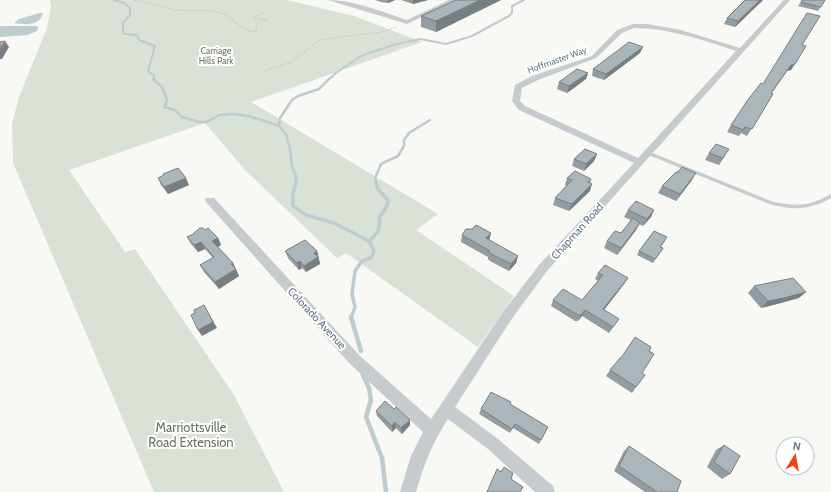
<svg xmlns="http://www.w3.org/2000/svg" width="831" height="492" font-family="Cabin,sans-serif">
	<rect width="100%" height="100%" fill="#f8f8f5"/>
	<!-- green -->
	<path fill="#dae1d6" d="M50 0H287L354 16 422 42 251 102 438 214 416 230 514 296 478 347 346 253 337 258 245 170 205 123 69 170 125 252 135 249 234 395 284 492H154L13 163 12 124 19 97 47 28 51 7Z"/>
	<!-- water -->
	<g fill="#becbcf">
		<path d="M40 13H43C40 26 24 25 14 23L19 19Z"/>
		<path d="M1 26H35L38 27 37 31 27 35 0 37V27Z"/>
	</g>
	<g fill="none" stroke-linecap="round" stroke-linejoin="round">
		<!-- stream-far3 -->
		<g stroke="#becbcf" stroke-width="2">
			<path d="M114 0 124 3 130 8V15L123 23V32L125 34 137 35 139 40 155 46 148 71 154 76V80"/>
			<path d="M328 80 336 73 361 56 393 45 420 39 446 44 472 36 509 16 512 13V6L524 0"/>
		</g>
		<!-- stream-far2 -->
		<g stroke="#becbcf" stroke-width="2.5">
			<path d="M153 79 162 87 167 100 164 107 175 110 182 117 199 122H206L220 115 232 114 249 116 279 126 286 134 290 148 292 167 296 176V184"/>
			<path d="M279 126 280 118 292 100 298 96 319 89 329 79"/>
			<path d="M377 184 375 178 381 164 398 156 404 146V140L409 133 430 120"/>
		</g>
		<!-- stream-far1 -->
		<g stroke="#becbcf" stroke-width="3.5">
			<path d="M296 183 293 193V206L306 215 334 223 369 241 374 251 371 258 362 261 355 271 352 294 355 307 351 318"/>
			<path d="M369 241C377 234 381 229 379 218L387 206 388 200 378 189 376 183"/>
		</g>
		<!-- stream -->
		<g stroke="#becbcf" stroke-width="4.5">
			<path d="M351 317 361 351"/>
			<path d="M363 375 369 388 371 400 366 417 382 458 386 492"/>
		</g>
		<!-- path -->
		<g stroke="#bfc2c4" stroke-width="1" stroke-dasharray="1 1" stroke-linecap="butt">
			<path d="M133 0C147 2 161 7 175 10 191 12 209 8 224 14 235 19 243 34 256 31V25L264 20"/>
			<path d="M264 12 254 17 267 21"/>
			<path d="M265 71 291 62 320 40 381 32 397 27"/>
		</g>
		<!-- lane -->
		<path fill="#c6cbce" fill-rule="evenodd" d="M646 152H650L773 202C787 204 800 207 814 202 820 200 825 197 831 194V198C810 210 795 210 772 205L646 154Z"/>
		<!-- street -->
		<g fill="#c6cbce" fill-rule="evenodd">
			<path d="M328 0C355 0 382 12 407 20L449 0H457L407 24Z"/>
			<path d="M784 0H790L547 271 511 320 455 407 498 439 553 486 555 492H535L488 449 448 419C431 445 425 463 416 492H400L411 456 423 432 350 364 206 202 205 200 206 198H214L360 356 431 419 503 312 539 265 634 163 519 110 512 101 515 85 532 76 592 56 617 30 633 24H647L681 30 740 48ZM634 28C669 28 703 40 736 51L638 158 525 106 520 101 522 88 538 80 596 58 622 33Z"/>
		</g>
	</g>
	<!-- wall -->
	<g fill="#939da1">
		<path d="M375 0H395L388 3 381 2Z"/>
		<path d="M401 0H428L413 4Z"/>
		<path d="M456 0H501L436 32 421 27V16Z"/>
		<path d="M763 0 735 27 724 24 727 18Z"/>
		<path d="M825 0 818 11 798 6 801 2Z"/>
		<path d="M802 45 791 70 787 71 772 93 773 94 747 136 741 133 739 136 727 132 731 125 763 84Z"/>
		<path d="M640 53 604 80 592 76 593 69Z"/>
		<path d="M588 73 586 79 567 93 557 89 559 82Z"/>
		<path d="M709 153 725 156 719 165 705 160Z"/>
		<path d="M597 154 594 161 584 171 572 166 574 159Z"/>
		<path d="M158 178 189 185 168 194 161 185Z"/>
		<path d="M567 178 591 179 590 183V191L569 211 553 205 555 198 567 186 565 185Z"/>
		<path d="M692 180 676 201 658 193 662 186Z"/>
		<path d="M628 210H654L651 217 643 226 639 224 636 230 617 255 604 248 607 241 621 233 631 220 624 217Z"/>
		<path d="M205 230 218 238 221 245 218 247 233 263 239 276 219 289 204 272 200 265 213 258 205 249 198 252 191 244 187 237Z"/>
		<path d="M491 233 489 240 518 256 516 263 509 271 490 261 488 259V257L461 242 462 235Z"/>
		<path d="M665 241 661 247 660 253 653 263 637 255 639 251Z"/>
		<path d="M285 251H317L320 264 306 272 302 268 299 270 288 258Z"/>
		<path d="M598 273 628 278 624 284 604 310 615 325 609 333 582 316 578 321H575L551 306 553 300H582L598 281 595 279Z"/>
		<path d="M754 286 799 298 777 304 761 308 748 293Z"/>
		<path d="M649 351 636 387 632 393 606 376 610 370 621 358Z"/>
		<path d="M510 404 548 427 539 444 513 428 510 433 479 414 481 409Z"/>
		<path d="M376 411 410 425 402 434 396 428 392 432 377 416Z"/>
		<path d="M724 445 730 474 722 479 707 467 716 450Z"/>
		<path d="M629 446 677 492H645L614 471 624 451Z"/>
	</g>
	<!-- shaded-wall -->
	<g fill="#787f83">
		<path d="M388 0H395L388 3Z"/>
		<path d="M413 0H428L413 4Z"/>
		<path d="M480 0H501L436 32V21Z"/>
		<path d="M760 0H763L735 27 738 21Z"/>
		<path d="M5 41 9 47 2 59H0V49Z"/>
		<path d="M643 47 640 53 604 80 606 74Z"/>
		<path d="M795 64 791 70 787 71 767 99 791 65Z"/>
		<path d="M588 73 586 79 567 93 569 86Z"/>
		<path d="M597 154 594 161 584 171 586 164Z"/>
		<path d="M696 173 692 180 676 201 680 194Z"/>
		<path d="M186 178 189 185 168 194 164 187Z"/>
		<path d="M592 184 590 191 569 211 572 204Z"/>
		<path d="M654 210 651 217 643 226 647 219Z"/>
		<path d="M640 223 636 230 617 255 621 248Z"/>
		<path d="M491 233 489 240 486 238Z"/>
		<path d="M218 238 221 245 216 248 212 241Z"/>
		<path d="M201 242 205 249 198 252 194 245Z"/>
		<path d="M317 251 320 264 306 272 304 266 314 253Z"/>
		<path d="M518 256 516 263 509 271 511 264Z"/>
		<path d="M300 261 302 268 299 270 297 263Z"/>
		<path d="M233 263 239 276 219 289 215 282 231 264Z"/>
		<path d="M628 278 624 284 600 315 603 309Z"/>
		<path d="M806 292 799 298 777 304 761 308 768 301Z"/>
		<path d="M204 305 217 328 202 336 198 330Z"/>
		<path d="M585 310 582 316 578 321 581 315Z"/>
		<path d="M410 420V425L402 434 401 428Z"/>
		<path d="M395 422 396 428 392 432V426Z"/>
	</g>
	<!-- building -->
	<g fill="#abb6bb" stroke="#787f83">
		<path d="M456 0H480L436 21 421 16Z"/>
		<path d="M745 0H760L738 21 727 18Z"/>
		<path d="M802 0H825L821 7 801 2Z"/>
		<path d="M807 13 820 16 802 45 806 46 795 64 791 65 771 93 773 94 752 129 745 127 743 130 731 125 747 101 761 83 763 84Z"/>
		<path d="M5 41 0 49V42Z"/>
		<path d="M629 42 643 47 606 74 593 69Z"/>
		<path d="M577 69 588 73 569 86 559 82Z"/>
		<path d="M716 144 729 149 723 158 709 153Z"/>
		<path d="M585 149 597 154 586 164 574 159Z"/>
		<path d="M682 167 696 173 680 194 662 186 676 172H678Z"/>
		<path d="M178 168 186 178 164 187 158 178 164 175 163 174Z"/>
		<path d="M575 171 591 179 588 182 592 184 572 204 555 198 572 180 567 178Z"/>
		<path d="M636 201 654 210 647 219 628 210Z"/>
		<path d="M633 218 640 223 621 248 607 241 615 231 621 233Z"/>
		<path d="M476 225 491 233 486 238 518 256 511 264 491 254 489 252 490 251 462 235 466 229H472Z"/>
		<path d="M200 228H203L205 230 208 228 218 238 212 241 233 263 231 264 236 269 215 282 200 265 214 257 201 242 194 245 187 237 194 234V233Z"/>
		<path d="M654 231 667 237 660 247 663 248 662 250 655 259 639 251Z"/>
		<path d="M305 240 317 251 314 253 318 257 304 266 300 261 297 263 285 251Z"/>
		<path d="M605 265 628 278 603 309 619 319 613 327 585 310 581 315H578L553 300 563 289 582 300 603 275 598 273Z"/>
		<path d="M793 278 806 292 784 298 768 301 754 286Z"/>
		<path d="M204 305 213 322 198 330 191 315 195 313 194 310Z"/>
		<path d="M635 337 651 347 649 351 654 354 642 373 645 375 636 387 610 370 620 358H621Z"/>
		<path d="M491 392 511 402 510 404 548 427 541 440 515 424 512 429 481 409Z"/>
		<path d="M385 401 394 409 396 407 410 420 401 428 395 422 392 426 376 411Z"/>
		<path d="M724 445 740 456 730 474 714 462Z"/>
		<path d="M629 446 681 481 677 492H657L619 466Z"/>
		<path d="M504 467 513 473 511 479 523 487 520 492H487L497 469 501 472Z"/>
	</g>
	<g text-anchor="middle" stroke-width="4" stroke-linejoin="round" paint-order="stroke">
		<!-- far-park labels -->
		<g font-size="9" fill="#667a60" stroke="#fff">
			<text x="216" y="54">Carriage<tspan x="216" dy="10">Hills Park</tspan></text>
		</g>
		<!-- far-street labels -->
		<g font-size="9" fill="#607683" stroke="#fff">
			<text transform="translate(557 60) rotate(-20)" y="3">Hoffmaster Way</text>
		</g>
		<!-- street labels -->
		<g font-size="11" fill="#607683" stroke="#fff">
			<text transform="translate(577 231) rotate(-48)" y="4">Chapman Road</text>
			<text transform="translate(317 318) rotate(47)" y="4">Colorado Avenue</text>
		</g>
		<!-- near-park labels -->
		<g font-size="13" fill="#667a60" stroke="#fff">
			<text x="191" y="432">Marriottsville<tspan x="191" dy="15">Road Extension</tspan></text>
		</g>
	</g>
	<!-- north arrow -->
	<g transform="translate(795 456) rotate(11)"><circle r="19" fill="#ffffff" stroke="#bfc8cd"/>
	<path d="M0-3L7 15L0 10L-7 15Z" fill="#f3421a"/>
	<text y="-6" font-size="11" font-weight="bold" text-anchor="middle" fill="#607683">N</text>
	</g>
</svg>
